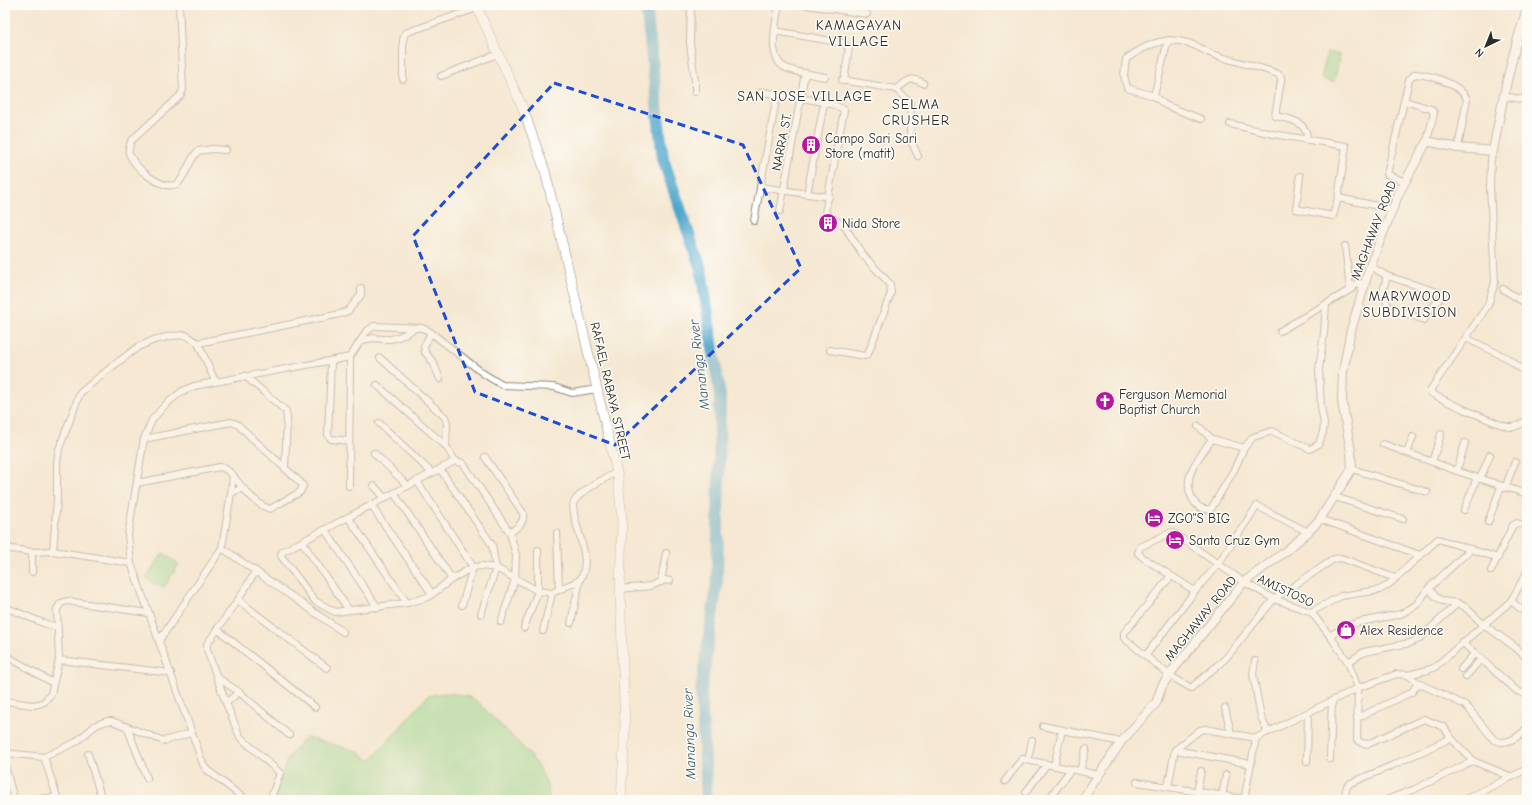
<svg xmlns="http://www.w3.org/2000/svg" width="1532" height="805" font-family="'Comic Neue',sans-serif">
	<rect width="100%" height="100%" fill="#fdfcf7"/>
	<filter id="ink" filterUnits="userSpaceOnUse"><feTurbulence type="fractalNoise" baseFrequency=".025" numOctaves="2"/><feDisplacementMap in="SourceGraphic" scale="8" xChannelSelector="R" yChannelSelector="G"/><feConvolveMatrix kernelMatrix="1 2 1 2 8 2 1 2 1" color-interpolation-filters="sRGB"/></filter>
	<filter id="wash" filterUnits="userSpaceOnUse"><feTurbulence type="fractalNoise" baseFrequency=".012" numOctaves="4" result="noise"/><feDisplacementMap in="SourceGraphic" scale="16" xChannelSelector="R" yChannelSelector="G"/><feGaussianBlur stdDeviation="0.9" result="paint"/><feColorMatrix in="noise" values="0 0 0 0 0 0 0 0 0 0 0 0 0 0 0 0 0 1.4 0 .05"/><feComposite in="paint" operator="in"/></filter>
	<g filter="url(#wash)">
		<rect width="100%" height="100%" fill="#f5e8d2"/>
		<!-- green -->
		<g fill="#93d891" stroke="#5f825e">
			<path d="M1327 52 1340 55 1334 82 1321 79Z"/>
			<path d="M163 553 179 564 163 589 146 578Z"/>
			<path d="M444 693C452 694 464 694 471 698 478 700 484 709 489 714 510 734 551 769 549 800H272L288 758 305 737 358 751 370 761 428 696Z"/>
		</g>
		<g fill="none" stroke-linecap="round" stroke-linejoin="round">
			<!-- river -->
			<path stroke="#4ea6cb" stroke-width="12" d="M646 5 663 159 701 269 720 396 717 584 701 690 707 800"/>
		</g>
	</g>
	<g filter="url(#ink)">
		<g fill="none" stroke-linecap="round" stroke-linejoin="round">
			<!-- minor casing -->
			<g stroke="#908a7e" stroke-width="8">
				<g id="minor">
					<path d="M179 5 183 90 180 96 131 141C130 145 128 149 129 153 133 167 162 191 177 184 184 180 190 158 198 151L212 149 226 150"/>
					<path d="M691 5 690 43 695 81V92"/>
					<path d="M779 5C776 22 766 59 786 68 798 73 812 74 825 77"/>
					<path d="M807 5 867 14"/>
					<path d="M775 31 843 43 849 48 844 81"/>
					<path d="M1523 44 1527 45"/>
					<path d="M441 76 498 54"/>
					<path d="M403 79V40L405 33 477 8"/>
					<path d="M842 80 896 89 909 102 911 116 910 131 911 141 918 156"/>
					<path d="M896 89C908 82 909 75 923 83"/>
					<path d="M762 92C776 94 837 102 844 110L825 213 845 227 863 255 890 284 891 293 868 354 865 356 830 350"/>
					<path d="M1154 96 1168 40"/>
					<path d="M1503 96 1527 100"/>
					<path d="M1405 101 1431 109 1434 113 1427 141"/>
					<path d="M1201 119 1165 105 1154 96 1127 88 1124 75 1126 59C1149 43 1168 34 1196 46 1202 49 1209 53 1215 55 1236 62 1257 66 1278 74L1281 77V81L1275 116C1285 118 1300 120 1305 130 1307 132 1307 137 1307 140"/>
					<path d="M1230 124 1273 134 1346 146 1338 198 1333 216 1296 209 1300 176"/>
					<path d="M1493 151 1491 159 1490 187 1495 282 1488 305 1431 389V393C1438 398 1502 427 1510 427 1516 428 1523 423 1527 420"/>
					<path d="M1405 182 1387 174 1409 80 1415 74C1431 75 1460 84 1467 99L1458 148"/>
					<path d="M760 187 829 197"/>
					<path d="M807 194 824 103"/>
					<path d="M1338 198 1393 209"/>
					<path d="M780 211 805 73"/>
					<path d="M754 221 777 95"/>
					<path d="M1345 246 1350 289"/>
					<path d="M1370 266 1387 276 1438 292 1440 295V298L1428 313 1424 320 1388 306 1383 291 1387 276"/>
					<path d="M1503 289 1527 304"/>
					<path d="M1519 299 1527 289"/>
					<path d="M1280 331 1353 288V285L1358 283 1360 285 1365 282"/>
					<path d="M431 333 424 346 425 352 433 362 440 379"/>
					<path d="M1466 338 1507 358 1527 373"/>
					<path d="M360 342C375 335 377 340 391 339 400 338 407 333 415 328"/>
					<path d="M198 343 340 314 348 311 361 295V288"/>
					<path d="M380 358 445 417 447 423 446 446"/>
					<path d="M331 361 328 435 331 439 349 441"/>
					<path d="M245 376 286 411 287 418 285 469"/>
					<path d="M377 385 446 446 455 461"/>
					<path d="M379 423 432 473"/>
					<path d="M1198 426 1212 439 1244 448"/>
					<path d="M1212 439C1199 458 1178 479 1195 503 1199 508 1204 510 1211 509L1235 468 1244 448 1253 437 1272 431 1310 449 1319 444 1323 432 1324 424 1321 406 1319 369 1324 333 1326 304"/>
					<path d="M1383 444 1457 471 1527 494"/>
					<path d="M374 453 408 486"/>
					<path d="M1407 453 1413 437"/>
					<path d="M485 457 523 513C525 523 517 527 510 533"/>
					<path d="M1432 462 1441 434"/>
					<path d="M440 469 492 545 496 568 481 614"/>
					<path d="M1352 469 1427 492"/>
					<path d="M1457 471 1465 443"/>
					<path d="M233 475 231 493 243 488"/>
					<path d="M1480 479 1490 455"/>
					<path d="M417 481 473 567 462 605"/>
					<path d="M137 483 220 467C231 469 236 481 243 488 250 496 260 506 270 509L300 492 303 486 300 482 237 424 231 422 144 439"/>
					<path d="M349 486 350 357 366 332 374 326 422 328 429 331 484 374 502 385 554 387 572 393 597 389"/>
					<path d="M374 486 385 498"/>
					<path d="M1505 488 1515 462"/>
					<path d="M394 493 452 579"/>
					<path d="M1335 497 1403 519"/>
					<path d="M371 505 432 594"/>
					<path d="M1464 510 1477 478"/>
					<path d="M348 517 407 603"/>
					<path d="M1320 519 1420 555"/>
					<path d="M1488 522 1501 487"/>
					<path d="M325 530 378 608"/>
					<path d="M557 533 559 590"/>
					<path d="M302 542 349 610"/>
					<path d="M5 548 32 552 53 551 131 563"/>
					<path d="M222 548 343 632"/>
					<path d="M53 551 57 499V462L59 449 80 393 109 369 138 347 154 340 171 336 186 335 198 343 215 381"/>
					<path d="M32 552V572"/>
					<path d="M256 571 238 600 207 644V650L226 703 240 737 280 773 270 800"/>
					<path d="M1491 571 1513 525 1517 523 1527 526"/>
					<path d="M1171 576 1124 633V638L1169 675 1191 688 1225 659 1274 599 1334 559 1341 558 1395 578"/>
					<path d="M661 582 666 553"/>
					<path d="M1429 588 1435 596 1442 601 1458 603 1465 607 1483 624 1515 647 1527 658"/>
					<path d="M620 589 651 586 665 580 670 581"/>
					<path d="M1195 591 1142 557 1138 553 1140 547 1172 532 1244 582 1274 599 1311 612 1330 636 1348 662 1358 688 1357 740 1362 743 1368 744 1424 719 1444 727 1451 738 1473 761 1512 777"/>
					<path d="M238 600 327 668"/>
					<path d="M1511 601 1527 614"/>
					<path d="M5 607 43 623 57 627"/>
					<path d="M1311 612 1341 596 1379 590 1387 586 1438 539 1498 558"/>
					<path d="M501 622 515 579 516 555 510 533 463 463 455 461 282 552 281 556 315 601 335 612 407 603 428 597 452 579 473 567 482 566 496 568 538 591 552 593 580 580"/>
					<path d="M571 623 580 580C592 560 578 535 574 514 574 510 572 505 574 502 579 492 607 477 617 472"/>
					<path d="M524 628 538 591V550"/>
					<path d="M217 629 315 707"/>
					<path d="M543 631 552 593"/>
					<path d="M1330 636 1344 627 1360 622 1401 614 1416 605 1429 588 1471 549"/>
					<path d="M159 641 222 548 231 493"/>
					<path d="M1462 642 1517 691 1527 695"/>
					<path d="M5 655 53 683"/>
					<path d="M1146 655 1195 591 1218 564 1257 506 1308 532"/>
					<path d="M59 660 171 673"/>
					<path d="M1255 661 1253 674 1261 717 1268 732"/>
					<path d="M1348 662 1364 652 1410 643 1419 639 1458 603"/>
					<path d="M1461 669 1475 653"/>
					<path d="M1408 675 1418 683 1465 705 1469 709 1494 740C1506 746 1519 737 1527 728"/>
					<path d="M1466 676 1481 659"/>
					<path d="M218 678 239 692 289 735"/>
					<path d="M5 701 32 705 39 704 44 702 51 694 59 660 57 609 61 603 67 601 148 613"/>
					<path d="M226 703 239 692"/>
					<path d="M1225 708 1231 733"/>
					<path d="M1357 718 1412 692 1418 683"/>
					<path d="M1043 726 1121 742"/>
					<path d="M127 727 147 778"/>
					<path d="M1175 750 1251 764"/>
					<path d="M5 753 44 757 76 742 96 725 107 721H112L164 741 191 733"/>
					<path d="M88 754 102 800"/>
					<path d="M44 757 58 800"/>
					<path d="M1330 759 1332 701"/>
					<path d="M1028 760 1032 740"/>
					<path d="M1307 761 1308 713"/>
					<path d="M5 766 14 800"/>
					<path d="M1054 766 1062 730"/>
					<path d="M1080 771 1086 749"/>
					<path d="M1005 781 1022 759 1099 775"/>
					<path d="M1137 782 1244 799"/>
					<path d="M1168 787 1175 750 1200 730 1205 729 1256 738 1358 688 1397 674 1408 675 1428 670 1435 667 1511 601 1527 572"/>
					<path d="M1026 792 1047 764"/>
					<path d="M1197 792 1201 771"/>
					<path d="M1222 796 1226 775"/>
					<path d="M24 800 57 797"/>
					<path d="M246 800 206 769 203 764 131 563 128 535 144 439 152 420 165 405 181 392 194 386 350 357"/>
					<path d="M1048 800 1071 769"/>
					<path d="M1244 800 1256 738"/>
					<path d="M1344 800 1347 786 1351 783 1391 766 1451 738"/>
					<path d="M1386 800 1415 789 1473 761"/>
					<path d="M1464 800 1527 769"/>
				</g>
			</g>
			<!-- tertiary casing -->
			<g stroke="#908a7e" stroke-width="10">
				<path id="tertiary" d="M1082 800 1121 742 1156 703 1162 686 1169 675 1244 582 1286 551 1308 532 1320 519 1352 469 1351 452 1342 401 1343 372 1350 334 1370 266 1399 193 1427 141 1458 148 1493 151C1502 103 1511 56 1527 9"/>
			</g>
			<!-- secondary casing -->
			<g stroke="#908a7e" stroke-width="10">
				<path id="secondary" d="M476 5 522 106 545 171 618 477 622 521 620 589 625 729 621 800"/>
			</g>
			<!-- minor -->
			<use href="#minor" stroke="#fff" stroke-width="6"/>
			<!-- tertiary -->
			<use href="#tertiary" stroke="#fff" stroke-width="8"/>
			<!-- secondary -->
			<use href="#secondary" stroke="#fff" stroke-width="9"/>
		</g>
	</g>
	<!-- marked area -->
	<path d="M0 0H1532V805H0ZM554 83 743 145 801 268 615 445 475 392 413 236Z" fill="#f5e8d2" fill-opacity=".55" fill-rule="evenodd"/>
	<path fill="none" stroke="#1d4ed8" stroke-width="3" stroke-dasharray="8 5" stroke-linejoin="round" d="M554 83 743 145 801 268 615 445 475 392 413 236Z"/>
	<!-- icons -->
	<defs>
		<g id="building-disc" transform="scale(1)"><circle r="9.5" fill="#b5179e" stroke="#fdfcf7"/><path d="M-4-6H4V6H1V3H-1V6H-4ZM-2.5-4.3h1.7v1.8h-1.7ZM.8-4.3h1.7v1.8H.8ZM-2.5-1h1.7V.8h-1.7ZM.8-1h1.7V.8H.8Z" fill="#fff"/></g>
		<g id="church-disc" transform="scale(1)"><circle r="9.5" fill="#b5179e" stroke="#fdfcf7"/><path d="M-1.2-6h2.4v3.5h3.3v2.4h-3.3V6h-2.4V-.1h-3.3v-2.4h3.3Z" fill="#fff"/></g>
		<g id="hotel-disc" transform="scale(1)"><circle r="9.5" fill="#b5179e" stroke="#fdfcf7"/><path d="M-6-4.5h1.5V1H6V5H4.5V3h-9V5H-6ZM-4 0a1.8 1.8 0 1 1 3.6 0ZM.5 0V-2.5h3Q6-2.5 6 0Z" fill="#fff"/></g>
		<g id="shop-disc" transform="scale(1)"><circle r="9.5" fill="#b5179e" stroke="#fdfcf7"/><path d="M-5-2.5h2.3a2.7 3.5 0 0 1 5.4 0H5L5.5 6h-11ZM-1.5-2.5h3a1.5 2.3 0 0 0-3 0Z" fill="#fff"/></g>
	</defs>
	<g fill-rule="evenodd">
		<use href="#building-disc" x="811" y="145"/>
		<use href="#building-disc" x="828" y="223"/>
		<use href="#church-disc" x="1105" y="401"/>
		<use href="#hotel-disc" x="1154" y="518"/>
		<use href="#hotel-disc" x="1175" y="540"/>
		<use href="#shop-disc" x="1346" y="630"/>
	</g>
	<g text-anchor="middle" stroke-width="3" stroke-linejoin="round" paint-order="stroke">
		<!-- poi labels -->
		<g font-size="13" fill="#2b2b2b" stroke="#fdfcf7" text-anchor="start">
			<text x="825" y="143">Campo Sari Sari<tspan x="825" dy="15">Store (matit)</tspan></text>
			<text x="842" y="228">Nida Store</text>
			<text x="1119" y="399">Ferguson Memorial<tspan x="1119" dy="15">Baptist Church</tspan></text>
			<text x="1168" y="523">ZGO"S BIG</text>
			<text x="1189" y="545">Santa Cruz Gym</text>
			<text x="1360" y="635">Alex Residence</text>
		</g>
		<!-- street labels -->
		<g font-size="13" fill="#2b2b2b" stroke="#fdfcf7">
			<text transform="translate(781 142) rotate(-79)" y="5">NARRA ST.</text>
			<text transform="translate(1373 230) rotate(-69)" y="5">MAGHAWAY ROAD</text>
			<text transform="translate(611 391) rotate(77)" y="5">RAFAEL RABAYA STREET</text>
			<text transform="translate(1286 590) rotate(25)" y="5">AMISTOSO</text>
			<text transform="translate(1200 618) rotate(-51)" y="5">MAGHAWAY ROAD</text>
		</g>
		<!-- neighbourhood labels -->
		<g font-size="14" letter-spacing="1" fill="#2b2b2b" stroke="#fdfcf7">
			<text x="859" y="30">KAMAGAYAN<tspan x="859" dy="16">VILLAGE</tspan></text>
			<text x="805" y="101">SAN JOSE VILLAGE</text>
			<text x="916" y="109">SELMA<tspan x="916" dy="16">CRUSHER</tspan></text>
			<text x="1410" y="301">MARYWOOD<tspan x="1410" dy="16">SUBDIVISION</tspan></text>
		</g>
		<!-- water labels -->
		<g font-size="14" font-style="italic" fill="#395c6b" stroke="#fdfcf7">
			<text transform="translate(699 365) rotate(-97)" y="5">Mananga River</text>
			<text transform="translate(689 734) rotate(-92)" y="5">Mananga River</text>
		</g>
	</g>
	<!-- margin -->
	<rect width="1532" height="805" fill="none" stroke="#fdfcf7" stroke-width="20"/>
	<!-- north arrow -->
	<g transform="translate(1486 46) rotate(223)" stroke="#fdfcf7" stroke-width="3" paint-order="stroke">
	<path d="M0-3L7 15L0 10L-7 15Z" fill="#2b2b2b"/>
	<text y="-6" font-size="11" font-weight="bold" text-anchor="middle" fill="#2b2b2b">N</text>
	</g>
</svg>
